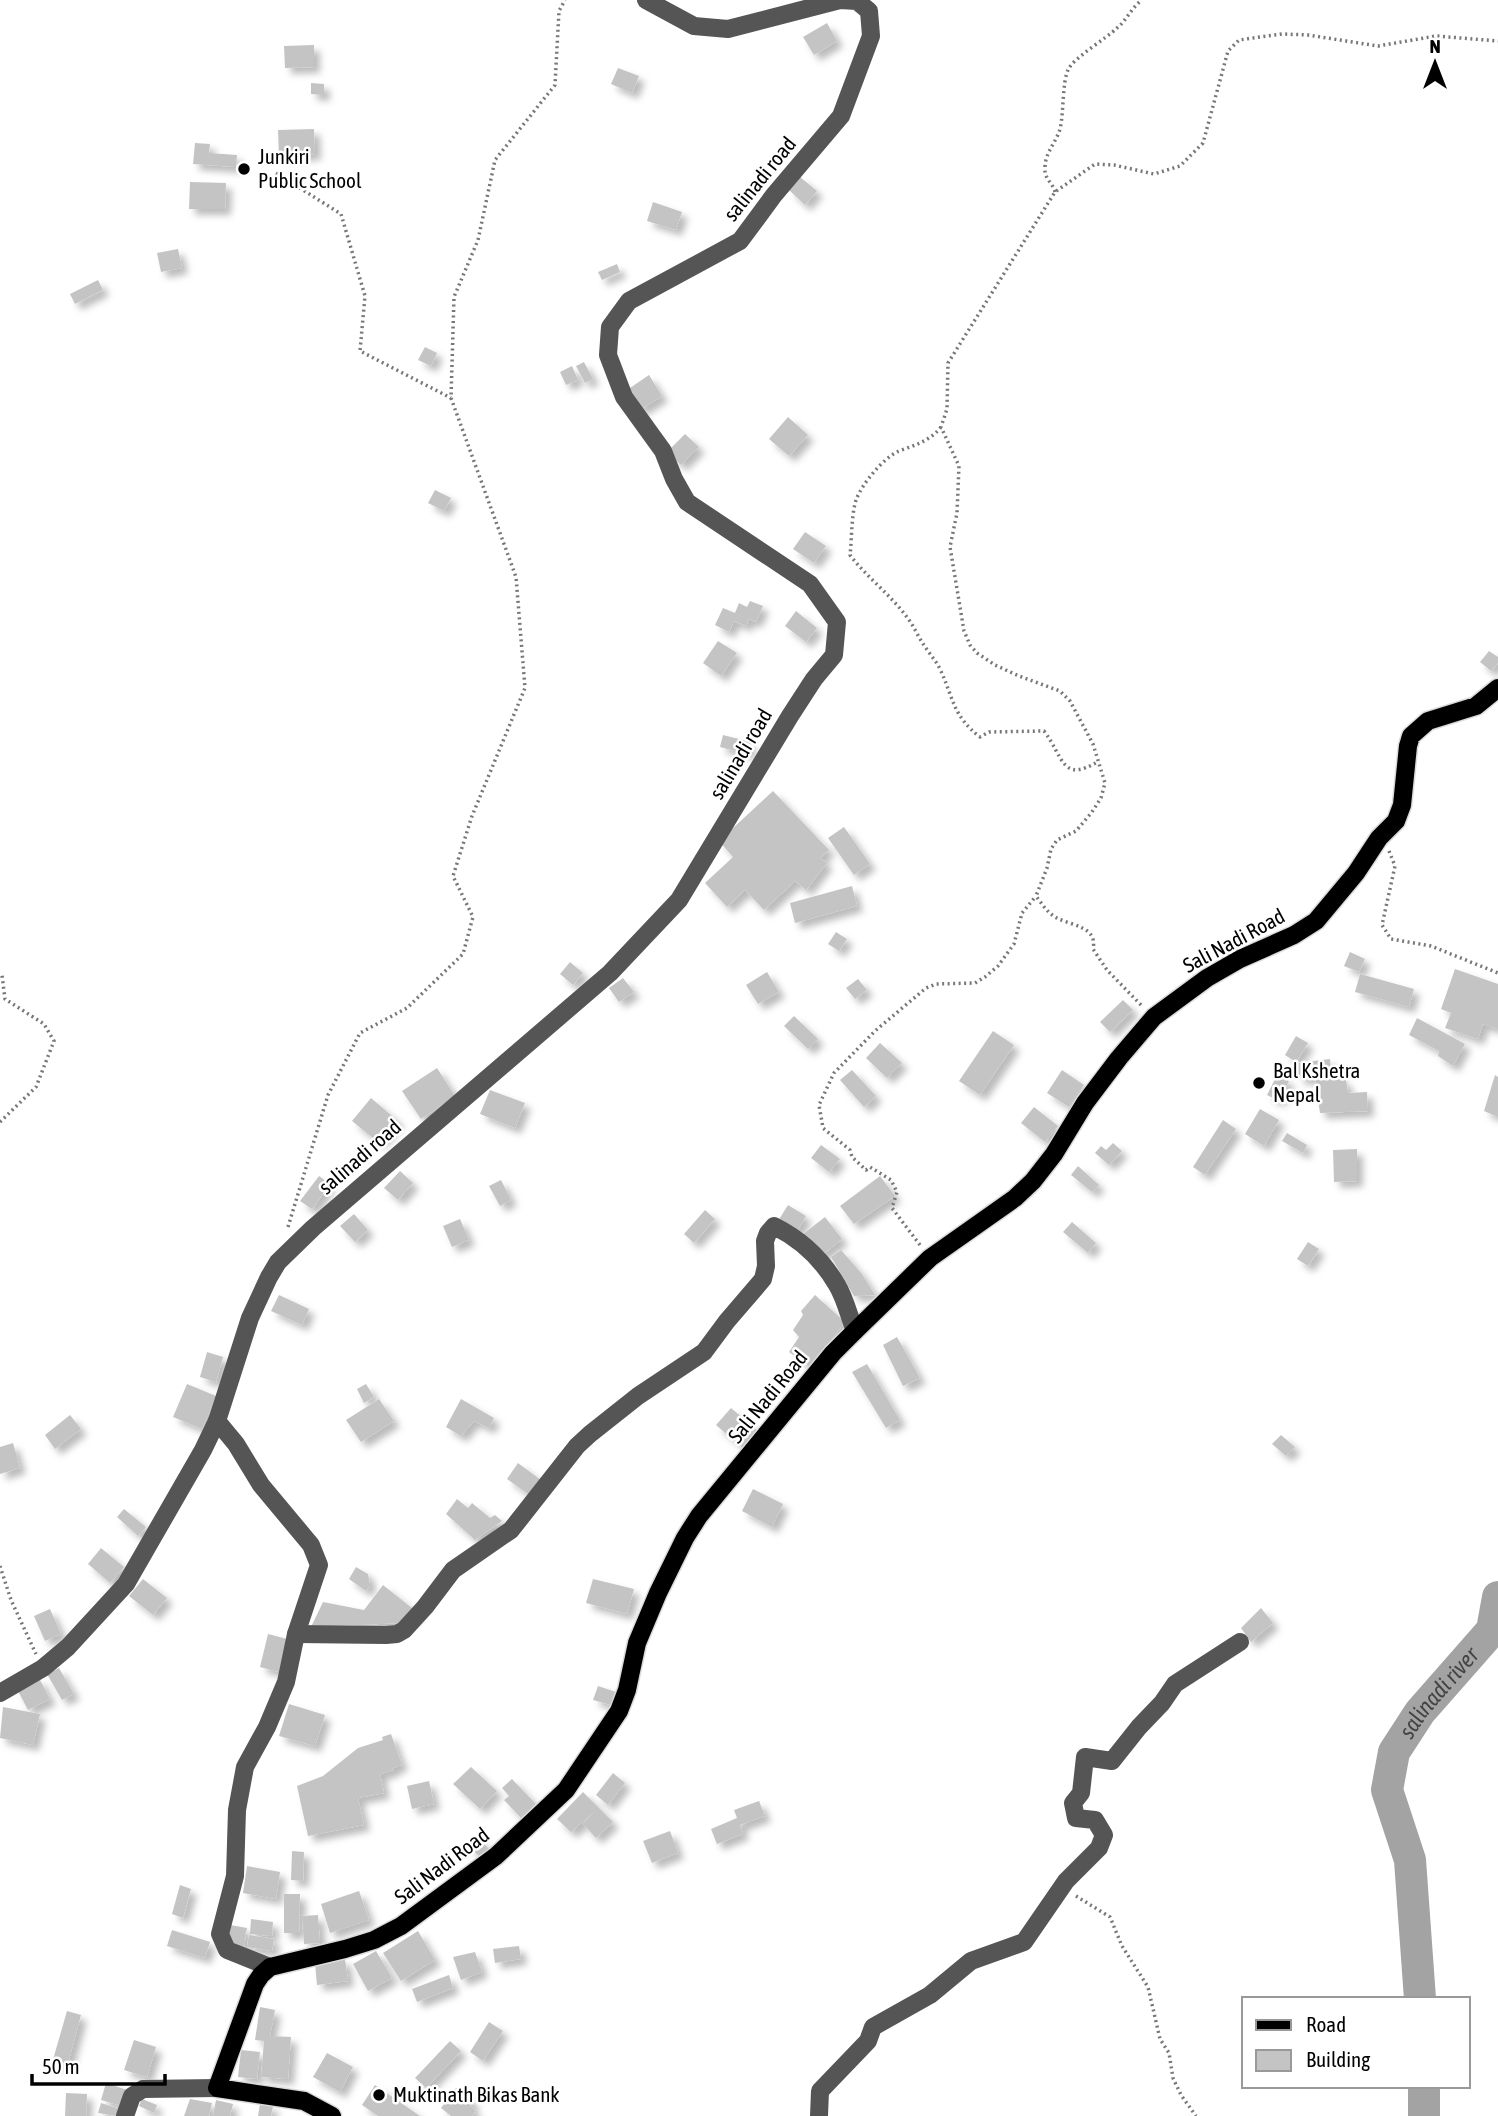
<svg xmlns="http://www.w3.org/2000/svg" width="1498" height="2116" font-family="'Asap Condensed',sans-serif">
	<defs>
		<filter id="shadow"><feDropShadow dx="6" dy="6" stdDeviation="3.5" flood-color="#0004"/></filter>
	</defs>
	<rect width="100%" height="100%" fill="#fff"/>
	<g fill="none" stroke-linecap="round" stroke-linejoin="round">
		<!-- river -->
		<g stroke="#a3a3a3" stroke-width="32">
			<path id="s1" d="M1420 1999 1410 1860 1387 1790 1394 1752 1420 1712 1492 1630 1498 1597"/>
			<path d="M1424 2086V2116"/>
		</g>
	</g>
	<!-- building -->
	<g fill="#c4c4c4" filter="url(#shadow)">
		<path d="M827 23 837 41 814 55 803 37Z"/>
		<path d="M314 45V67L285 68 284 46Z"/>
		<path d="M618 68 639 76 632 93 611 84Z"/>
		<path d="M311 83 324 84V95L311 94Z"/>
		<path d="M314 129 315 154 279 156 278 130Z"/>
		<path d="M195 143 210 144 209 153 237 155 236 167 193 164Z"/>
		<path d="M800 177 817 191 805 205 789 190Z"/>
		<path d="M190 182 226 183 225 209H189Z"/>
		<path d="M653 202 682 212 676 230 647 221Z"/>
		<path d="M178 249 182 268 161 272 157 253Z"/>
		<path d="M617 264 620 272 602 280 598 272Z"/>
		<path d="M98 280 103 290 75 304 70 294Z"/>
		<path d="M425 347 437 353 431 366 418 360Z"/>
		<path d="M584 362 593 379 585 383 576 366Z"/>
		<path d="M572 366 578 380 566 385 560 372Z"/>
		<path d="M649 375 662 396 640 410 627 390Z"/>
		<path d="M788 417 808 435 789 456 769 439Z"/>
		<path d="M685 434 699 447 681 465 667 452Z"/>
		<path d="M435 490 451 498 444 511 428 503Z"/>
		<path d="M805 532 826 546 814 563 793 549Z"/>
		<path d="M750 601 763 606 756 622 749 619 746 626 734 621 729 632 715 625 723 608 735 613 739 603 747 607Z"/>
		<path d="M796 611 817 628 806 642 785 626Z"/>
		<path d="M718 641 737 653 721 676 703 663Z"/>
		<path d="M1489 651 1498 657V663L1491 671 1480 662Z"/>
		<path d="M723 735 751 742 748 754 720 747Z"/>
		<path d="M773 791 829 850 820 858 827 863 806 890 795 881 764 910 745 890 727 907 705 883 733 857 719 841Z"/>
		<path d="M844 827 870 864 854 875 828 838Z"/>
		<path d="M852 886 857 906 795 923 790 903Z"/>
		<path d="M836 932 847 939 839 951 828 944Z"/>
		<path d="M1350 952 1365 959 1359 972 1344 966Z"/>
		<path d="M570 962 583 973 573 985 560 974Z"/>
		<path d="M1455 969 1498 984V1029L1483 1024 1478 1039 1445 1028 1451 1013 1441 1009Z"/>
		<path d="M767 972 779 992 758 1004 746 985Z"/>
		<path d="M1360 974 1414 989 1409 1007 1355 992Z"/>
		<path d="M623 978 634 992 619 1002 609 988Z"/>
		<path d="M858 979 867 990 855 999 846 988Z"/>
		<path d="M1123 1000 1133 1010 1110 1032 1100 1022Z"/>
		<path d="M794 1016 818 1039 808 1049 784 1026Z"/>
		<path d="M1417 1018 1465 1044 1453 1066 1438 1056 1439 1051 1409 1035Z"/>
		<path d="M993 1031 1014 1045 980 1095 959 1081Z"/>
		<path d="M1296 1036 1308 1043 1296 1062 1285 1055Z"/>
		<path d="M880 1043 902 1063 887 1078 866 1058Z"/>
		<path d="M1330 1059 1331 1070 1339 1069 1340 1081 1346 1080 1348 1093 1367 1092 1368 1111 1320 1113 1315 1078 1299 1079 1297 1063Z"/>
		<path d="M437 1068 455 1096 421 1119 402 1091Z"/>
		<path d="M852 1070 876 1096 864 1107 840 1080Z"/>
		<path d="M1062 1070 1084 1085 1069 1107 1047 1093Z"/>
		<path d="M1277 1075 1289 1081 1279 1101 1267 1095Z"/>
		<path d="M1495 1075 1498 1077V1117L1484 1111Z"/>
		<path d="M490 1090 525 1103 515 1128 480 1114Z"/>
		<path d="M371 1098 398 1121 379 1143 352 1121Z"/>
		<path d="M1034 1107 1058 1126 1045 1142 1021 1123Z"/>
		<path d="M1260 1109 1279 1120 1264 1146 1245 1134Z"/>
		<path d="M1223 1120 1236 1129 1205 1175 1193 1167Z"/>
		<path d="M1287 1133 1307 1145 1303 1153 1282 1141Z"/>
		<path d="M1113 1143 1122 1151 1109 1165 1095 1153 1101 1146 1106 1150Z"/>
		<path d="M821 1145 840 1159 829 1172 811 1158Z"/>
		<path d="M1357 1149V1181L1334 1182 1333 1150Z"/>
		<path d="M1078 1166 1099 1185 1092 1192 1071 1175Z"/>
		<path d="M400 1171 413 1183 398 1200 384 1188Z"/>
		<path d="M319 1176 330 1184 312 1209 300 1201Z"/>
		<path d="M880 1176 895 1196 854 1224 840 1206Z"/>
		<path d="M501 1180 511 1200 500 1206 489 1186Z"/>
		<path d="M788 1205 806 1216 796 1233 778 1221Z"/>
		<path d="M705 1210 715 1219 694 1243 684 1234Z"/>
		<path d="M354 1214 368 1230 355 1242 340 1226Z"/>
		<path d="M825 1217 842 1239 821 1256 803 1234Z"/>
		<path d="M460 1219 469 1240 452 1247 443 1226Z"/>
		<path d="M1072 1222 1096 1243 1088 1253 1063 1232Z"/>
		<path d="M1308 1242 1319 1249 1308 1266 1297 1259Z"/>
		<path d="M841 1250 862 1274 875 1295 854 1296 831 1257Z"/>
		<path d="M279 1295 309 1309 302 1325 271 1311Z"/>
		<path d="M815 1295 845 1322 810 1367 789 1352 799 1337 793 1330 803 1315 801 1311Z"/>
		<path d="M897 1337 920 1378 903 1386 883 1345Z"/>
		<path d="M207 1352 223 1357 216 1382 200 1377Z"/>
		<path d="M867 1364 900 1420 886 1428 852 1372Z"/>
		<path d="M187 1384 216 1396 202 1429 173 1417Z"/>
		<path d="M366 1384 374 1397 364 1403 357 1389Z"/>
		<path d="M379 1399 394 1421 361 1442 346 1420Z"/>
		<path d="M461 1399 494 1418 489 1428 474 1421 461 1436 446 1427Z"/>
		<path d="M731 1408 759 1432 744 1449 716 1425Z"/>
		<path d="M70 1415 81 1429 55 1449 45 1435Z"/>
		<path d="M1281 1435 1295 1447 1286 1456 1272 1444Z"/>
		<path d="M13 1443 20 1468 0 1474V1447Z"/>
		<path d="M518 1463 541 1480 528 1494 507 1479Z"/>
		<path d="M753 1489 783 1504 772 1527 742 1511Z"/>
		<path d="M457 1499 468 1508 472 1503 490 1518 495 1515 502 1521 475 1540 446 1514Z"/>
		<path d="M124 1509 146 1527 138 1536 117 1517Z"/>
		<path d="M101 1548 124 1567 110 1583 88 1564Z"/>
		<path d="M356 1567 368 1574 370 1586 366 1591 349 1579Z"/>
		<path d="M143 1579 167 1598 153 1615 129 1596Z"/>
		<path d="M593 1579 634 1589 627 1614 586 1603Z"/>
		<path d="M383 1585 417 1612 401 1623 311 1627 323 1602 364 1610Z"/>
		<path d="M1261 1608 1273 1623 1251 1642 1241 1628Z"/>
		<path d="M50 1609 61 1634 45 1641 34 1616Z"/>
		<path d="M268 1634 287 1639 279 1672 260 1667Z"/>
		<path d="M59 1668 74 1694 62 1700 47 1674Z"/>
		<path d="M39 1678 50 1699 28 1710 17 1689Z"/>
		<path d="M598 1686 616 1692 611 1705 593 1700Z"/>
		<path d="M289 1704 325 1715 315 1746 279 1736Z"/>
		<path d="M3 1707 40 1714 33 1745 0 1738Z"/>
		<path d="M391 1734 402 1765 393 1768 394 1770 380 1774 384 1793 358 1798 364 1825 308 1836 297 1786 323 1776 358 1748 383 1740 382 1737Z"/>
		<path d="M471 1767 497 1791 480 1809 453 1784Z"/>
		<path d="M613 1773 625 1783 608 1805 596 1795Z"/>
		<path d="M512 1779 536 1804 521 1818 504 1800 509 1796 502 1788Z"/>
		<path d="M429 1781 434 1804 412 1809 407 1786Z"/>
		<path d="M583 1792 613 1822 596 1838 583 1824 594 1812 571 1832 557 1819Z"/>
		<path d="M759 1801 765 1816 740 1825 743 1834 717 1844 711 1829 737 1818 734 1810Z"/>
		<path d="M670 1831 678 1853 652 1863 643 1841Z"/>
		<path d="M476 1836 490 1850 481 1858 467 1845Z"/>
		<path d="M292 1851 304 1852 303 1881 291 1880Z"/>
		<path d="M247 1866 280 1872 276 1899 243 1893Z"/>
		<path d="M180 1885 191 1889 183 1918 172 1914Z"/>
		<path d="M359 1891 369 1920 330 1933 321 1904Z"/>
		<path d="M284 1894H300L299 1933H284Z"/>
		<path d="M318 1915 320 1943 304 1944 302 1916Z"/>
		<path d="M251 1919 273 1922 272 1936 250 1934Z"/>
		<path d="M230 1925 247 1928 246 1933H244L246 1934 244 1948 227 1945Z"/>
		<path d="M172 1930 210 1942 205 1958 167 1946Z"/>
		<path d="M418 1931 435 1960 401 1981 383 1953Z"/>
		<path d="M249 1935 274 1939 272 1951 247 1947Z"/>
		<path d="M519 1946 521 1959 495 1963 493 1949Z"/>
		<path d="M376 1951 392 1978 368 1991 353 1964Z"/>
		<path d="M475 1952 482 1972 461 1980 453 1957Z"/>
		<path d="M345 1959 348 1981 317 1985 315 1963Z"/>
		<path d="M449 1975 453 1988 417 2002 412 1989Z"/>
		<path d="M260 2007 275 2010 270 2036 291 2037 288 2079 261 2077 264 2041 255 2040Z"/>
		<path d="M67 2011 81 2015 67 2067 52 2063Z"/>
		<path d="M489 2022 503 2031 483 2061 470 2052Z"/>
		<path d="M134 2040 156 2047 147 2077 124 2070Z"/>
		<path d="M450 2041 461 2051 426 2088 415 2078Z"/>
		<path d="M241 2050 260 2052 257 2079 238 2077Z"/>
		<path d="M327 2053 353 2067 340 2092 313 2077Z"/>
		<path d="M106 2083 127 2090 122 2106 101 2100Z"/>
		<path d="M375 2085 420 2116H378L362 2105Z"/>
		<path d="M456 2088 474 2102 470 2106 476 2111 472 2116H451L441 2108Z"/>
		<path d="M66 2093 87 2094 86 2116H65Z"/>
		<path d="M142 2099 157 2105 154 2113 139 2106Z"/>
		<path d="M190 2099 212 2103 209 2116H184Z"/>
		<path d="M216 2100 233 2104 230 2116H213Z"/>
		<path d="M101 2103 120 2109 117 2116 98 2113Z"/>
		<path d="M260 2104 273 2106 271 2116H258Z"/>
	</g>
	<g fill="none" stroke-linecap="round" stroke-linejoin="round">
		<!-- major casing -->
		<g stroke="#dbdbdb" stroke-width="21">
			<path id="major" d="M332 2116 304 2101 217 2088 255 1984 261 1975 270 1967 345 1949 374 1940 401 1926 496 1856 566 1790 619 1711 627 1690 637 1643 658 1593 685 1538 699 1516 833 1353 855 1331 930 1258 1015 1198 1033 1181 1054 1154 1085 1103 1119 1058 1154 1017 1207 978 1240 959 1294 935 1316 921 1356 873 1379 838 1396 821 1402 805 1408 746 1411 736 1428 721 1476 706 1498 688"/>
		</g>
		<!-- path -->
		<g stroke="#777" stroke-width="3.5" stroke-dasharray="2 3.5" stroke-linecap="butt">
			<path d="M276 173 341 214 365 296 360 351 451 398"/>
			<path d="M1055 192C1053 183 1044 179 1045 168 1045 152 1056 143 1060 129 1064 112 1062 84 1068 70 1072 59 1107 38 1117 28 1127 20 1131 8 1142 0"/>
			<path d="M941 427C930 441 915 445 899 451 883 458 862 484 856 500 851 517 852 538 850 555 868 579 894 597 911 623 915 629 918 636 922 642 927 651 935 659 940 669 954 699 952 715 980 737L989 732 1044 731C1064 757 1061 784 1099 761"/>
			<path d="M1389 851 1395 866 1382 925 1391 939 1431 946 1498 973"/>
			<path d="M1141 1005 1107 970 1093 949C1098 926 1071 926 1055 917 1047 912 1042 904 1036 896L1047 868 1051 849 1057 840 1076 831 1092 812 1101 798 1105 783 1093 744 1070 701 1060 691 1019 676 995 665 977 653 970 645 964 631 950 547 957 513 959 466 941 427 947 409 948 363 1055 192 1095 164 1114 165 1154 174 1180 166 1203 143 1228 51 1239 40 1282 34 1308 35 1378 46 1436 36 1498 41"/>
			<path d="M0 1122 36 1087 54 1041 44 1024 5 999 2 975"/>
			<path d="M288 1227 328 1095 360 1033 407 1008 463 954 473 917 453 876 472 816 525 688 516 577 451 398 454 297 478 240 495 160 555 85 559 11 565 0"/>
			<path d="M920 1245 892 1208 897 1192 891 1180 870 1167 866 1170 852 1157 850 1150 823 1128 819 1105 834 1073 875 1031 926 988 936 984 975 983 985 977 998 966 1014 944 1022 913 1036 896"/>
			<path d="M0 1566 11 1600 36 1654"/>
			<path d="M1076 1896 1110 1917 1122 1946 1148 1987 1160 2039 1169 2053 1173 2078 1181 2095 1196 2116"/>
		</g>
		<!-- minor -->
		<g stroke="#555" stroke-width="18">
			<path d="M217 1421 236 1444 261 1485 311 1545 319 1565 296 1634 286 1682 267 1727 245 1767 237 1810 235 1876 220 1934 227 1950 270 1967"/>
			<path d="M296 1634 386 1635 397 1634 404 1630 425 1607 453 1570 511 1530 577 1446 590 1434 638 1396 704 1352 727 1321 763 1279 766 1266 765 1241 768 1233 774 1226C800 1239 822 1259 837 1285 845 1298 849 1316 855 1331"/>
			<path d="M0 1693 43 1668 68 1647 126 1584 203 1450 217 1421 250 1318 269 1277 278 1262 313 1228 610 973 679 900 790 716 814 679 834 655 837 622 810 584 687 502 674 479 663 451 624 397 608 355 610 327 629 301 740 241 774 195 841 116 871 36 869 11 857 1 840 0 728 29 694 26 646 0"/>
			<path d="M125 2116 132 2096 143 2089 217 2088"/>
			<path d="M819 2116 820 2091 868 2041 873 2027 930 1995 971 1961 1024 1942 1066 1881 1099 1848 1104 1835 1095 1820 1076 1818 1073 1803 1081 1793 1085 1757 1112 1761 1139 1727 1162 1703 1175 1684 1240 1642"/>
		</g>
		<!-- major -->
		<use href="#major" stroke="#000" stroke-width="18"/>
	</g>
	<!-- markers -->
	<g fill="#000" stroke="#fff" stroke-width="2.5">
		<circle cx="244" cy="169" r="7"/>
		<circle cx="1259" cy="1083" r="7"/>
		<circle cx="379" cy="2095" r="7"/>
	</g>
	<g text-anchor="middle" stroke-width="5" stroke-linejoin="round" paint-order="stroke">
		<!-- poi labels -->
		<g font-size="21" fill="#000" stroke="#fff" text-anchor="start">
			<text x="258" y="164">Junkiri<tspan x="258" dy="24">Public School</tspan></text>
			<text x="1273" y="1078">Bal Kshetra<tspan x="1273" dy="24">Nepal</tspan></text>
			<text x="393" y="2102">Muktinath Bikas Bank</text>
		</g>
		<!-- street labels -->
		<g font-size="21" fill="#000" stroke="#fff">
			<text transform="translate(760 179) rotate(-51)" y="7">salinadi road</text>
			<text transform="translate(741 754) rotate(-59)" y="7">salinadi road</text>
			<text transform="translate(1234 941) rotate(-28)" y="7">Sali Nadi Road</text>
			<text transform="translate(360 1157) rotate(-41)" y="7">salinadi road</text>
			<text transform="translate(768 1397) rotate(-51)" y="7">Sali Nadi Road</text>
			<text transform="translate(442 1866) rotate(-37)" y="7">Sali Nadi Road</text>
		</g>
		<!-- water labels -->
		<g font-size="23" font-style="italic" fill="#444" stroke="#fff">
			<text dy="8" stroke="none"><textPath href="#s1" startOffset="326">salinadi river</textPath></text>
		</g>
	</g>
	<!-- legend -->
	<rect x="1242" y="1997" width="228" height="91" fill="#ffffff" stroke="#999999" stroke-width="2"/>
	<rect x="1256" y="2020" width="35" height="10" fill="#000000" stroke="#999999" stroke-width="2"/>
	<text x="1306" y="2032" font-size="21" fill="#000000">Road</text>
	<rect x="1256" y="2050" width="35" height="21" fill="#c4c4c4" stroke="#999999" stroke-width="2"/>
	<text x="1306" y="2067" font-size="21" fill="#000000">Building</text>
	<!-- north arrow -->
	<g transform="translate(1435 63)" stroke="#ffffff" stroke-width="5" paint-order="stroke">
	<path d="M0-5L12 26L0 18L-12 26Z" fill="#000000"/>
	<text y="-10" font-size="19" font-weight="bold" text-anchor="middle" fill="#000000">N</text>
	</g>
	<!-- scale -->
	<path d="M32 2074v10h133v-10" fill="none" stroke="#000000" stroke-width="3.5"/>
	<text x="42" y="2074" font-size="21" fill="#000000" stroke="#ffffff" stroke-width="5" paint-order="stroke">50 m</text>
</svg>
